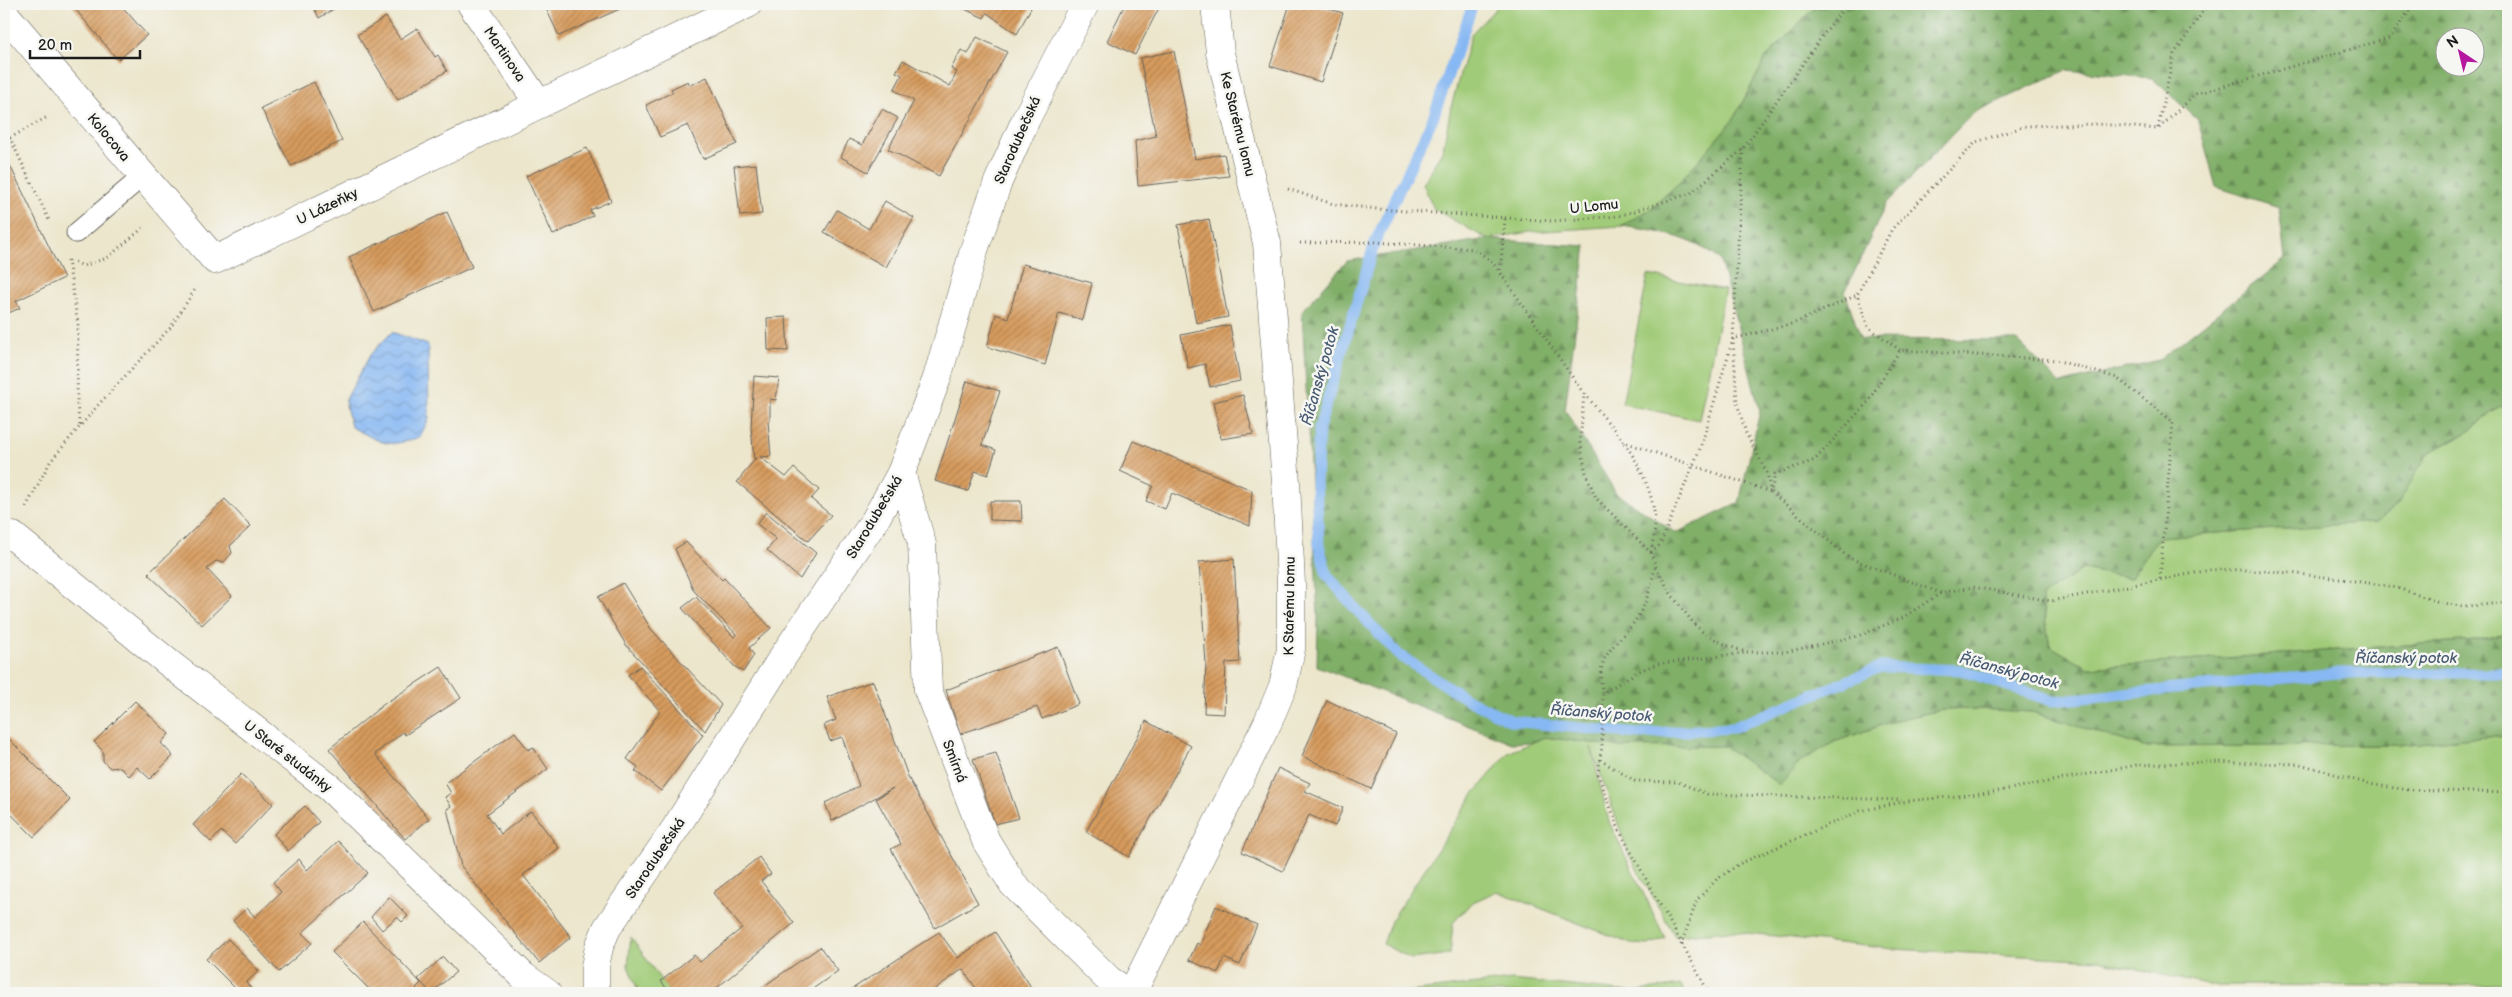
<svg xmlns="http://www.w3.org/2000/svg" width="2512" height="997" font-family="'Balsamiq Sans',sans-serif">
	<defs>
		<pattern id="forest-firs" width="22" height="20" patternUnits="userSpaceOnUse" patternTransform="scale(1.25)"><rect width="22" height="20" fill="#80af68"/><path d="M5 1l3.5 6h-7zM16 11l3.5 6h-7z" fill="#688e55"/></pattern>
		<pattern id="water-waves" width="16" height="10" patternUnits="userSpaceOnUse" patternTransform="scale(1.25)"><rect width="16" height="10" fill="#87b8f3"/><path d="M0 5q4-4 8 0t8 0" fill="none" stroke="#6e95c4"/></pattern>
		<pattern id="building-hatch" width="6" height="6" patternUnits="userSpaceOnUse" patternTransform="scale(1.25)"><rect width="6" height="6" fill="#d79b5d"/><path d="M-1 1l2-2M0 6l6-6M5 7l2-2" fill="none" stroke="#ae7e4c"/></pattern>
	</defs>
	<rect width="100%" height="100%" fill="#f6f6f2"/>
	<filter id="ink" filterUnits="userSpaceOnUse"><feTurbulence type="fractalNoise" baseFrequency=".02" numOctaves="2"/><feDisplacementMap in="SourceGraphic" scale="10" xChannelSelector="R" yChannelSelector="G"/><feConvolveMatrix kernelMatrix="1 2 1 2 8 2 1 2 1" color-interpolation-filters="sRGB"/></filter>
	<filter id="wash" filterUnits="userSpaceOnUse"><feTurbulence type="fractalNoise" baseFrequency=".0096" numOctaves="4" result="noise"/><feDisplacementMap in="SourceGraphic" scale="20" xChannelSelector="R" yChannelSelector="G"/><feGaussianBlur stdDeviation="1.12" result="paint"/><feColorMatrix in="noise" values="0 0 0 0 0 0 0 0 0 0 0 0 0 0 0 0 0 1.4 0 .05"/><feComposite in="paint" operator="in"/></filter>
	<g filter="url(#wash)">
		<rect width="100%" height="100%" fill="#ece6cc"/>
		<!-- grass -->
		<g fill="#a0cb78" stroke="#5e744a">
			<path d="M1500 4H1818L1766 58 1733 120 1679 183 1649 210 1621 226 1530 232 1487 239 1434 209 1423 184 1443 149 1451 107 1471 34Z"/>
			<path d="M1648 275 1725 290 1699 420 1622 404Z"/>
			<path d="M2508 403V634L2476 640 2088 668 2050 646 2041 597 2083 569 2130 578 2159 537 2375 522 2397 505 2427 454 2469 431 2492 411Z"/>
			<path d="M1977 709 2032 712 2144 747 2397 745 2508 735V983L2451 986 2206 985 2099 960 1893 949 1729 931 1675 936 1629 855 1591 747 1609 822 1665 938 1648 945 1631 944 1497 891 1471 903 1453 923 1450 954 1411 959 1383 944 1391 921 1473 795 1508 753 1545 737 1620 747 1724 746 1780 785 1801 761 1834 742 1896 720 1941 710Z"/>
			<path d="M631 937 670 993H639L628 966Z"/>
			<path d="M1512 980 1632 992 1681 985 1685 993H1399Z"/>
		</g>
		<!-- forest -->
		<path fill="url(#forest-firs)" stroke="#4e6642" fill-rule="evenodd" d="M1818 4H2508V403L2492 411 2469 431 2427 454 2397 506 2375 522 2159 537 2130 578 2083 569 2041 597 2050 646 2088 668 2476 640 2508 634V735L2397 745 2144 747 2032 712 1978 709 1941 710 1896 720 1834 742 1801 761 1780 785 1724 746 1620 747 1545 737 1532 742 1512 743 1317 666 1318 617 1302 311 1347 261 1487 239 1586 246 1565 410 1616 493 1676 533 1739 503 1760 411 1720 260C1692 236 1657 231 1621 226L1649 210 1679 183 1733 120 1766 58ZM2444 38H2474V68H2444ZM2066 70 2152 78 2198 120 2216 187 2279 207 2285 259 2159 360 2060 384 2017 340 1861 339 1845 292 1886 204 1973 113Z"/>
		<!-- water -->
		<path fill="url(#water-waves)" stroke="#526a88" d="M392 332 428 345 429 418 420 437C384 449 384 443 351 427L345 401 370 355Z"/>
		<g fill="none" stroke-linecap="round" stroke-linejoin="round">
			<!-- stream -->
			<path stroke="#87b8f3" stroke-width="11" d="M1473 4 1433 118 1375 242 1319 428 1316 481 1319 545 1327 575 1355 608 1399 655 1470 701 1512 721 1638 734 1732 728 1881 667 1961 670 2052 701 2337 673H2508"/>
		</g>
		<g id="blocks">
			<!-- building -->
			<g fill="url(#building-hatch)">
				<path d="M71 4H120L147 35 118 60Z"/>
				<path d="M312 4H342L319 18Z"/>
				<path d="M544 4H631L559 36Z"/>
				<path d="M954 4H1033L1017 34 987 13 984 18Z"/>
				<path d="M1125 4H1161L1135 55 1107 41Z"/>
				<path d="M1290 4H1313L1343 13 1321 82 1270 66Z"/>
				<path d="M386 17 400 39 417 28 435 57 438 55 447 71 398 100 357 35Z"/>
				<path d="M977 37 1007 52 939 176 888 149 914 101 894 90 902 75 896 72 903 60 950 86 957 72 951 69 961 50 968 54Z"/>
				<path d="M1174 51 1195 159 1224 154 1229 176 1138 186 1135 141 1156 136 1140 58Z"/>
				<path d="M707 77 737 144 703 159 688 125 660 137 646 105 673 92 671 89 688 81 690 85Z"/>
				<path d="M314 82 342 141 291 166 261 108Z"/>
				<path d="M882 109 898 118 868 172 841 157 849 139 862 145Z"/>
				<path d="M587 148 611 201 590 210 593 216 553 235 526 176Z"/>
				<path d="M4 153 64 278 16 301 20 308 4 315Z"/>
				<path d="M756 164 762 214 740 216 734 166Z"/>
				<path d="M885 201 914 218 886 267 824 232 837 210 869 229Z"/>
				<path d="M447 212 472 267 374 312 349 257Z"/>
				<path d="M1209 219 1228 317 1196 323 1178 225Z"/>
				<path d="M1023 264 1092 283 1083 320 1059 313 1045 365 987 347 996 314 1008 319Z"/>
				<path d="M786 317 788 351 768 350 767 318Z"/>
				<path d="M1230 325 1240 381 1210 387 1205 364 1188 368 1181 335Z"/>
				<path d="M754 376 779 378 776 400 770 399V421H768L771 456 760 457 786 477 794 468 819 490 811 499 831 515 808 541 737 482 756 458 754 459 751 427Z"/>
				<path d="M967 381 1000 391 982 445 996 450 988 475 975 471 968 491 935 481Z"/>
				<path d="M1243 395 1253 434 1221 439 1213 402Z"/>
				<path d="M1133 441 1252 490 1250 526 1172 493 1165 509 1146 501 1153 486 1120 471Z"/>
				<path d="M225 499 251 526 230 546 232 553 223 563 216 561 207 569 232 596 202 625 148 574Z"/>
				<path d="M990 501H1021L1022 521 990 520Z"/>
				<path d="M766 512 816 553 800 579 767 550 776 539 757 524Z"/>
				<path d="M686 542 722 580 724 578 771 628 749 648 754 655 743 672 734 666 682 608 696 597 734 637 737 635 694 591 675 549Z"/>
				<path d="M1234 559 1240 662 1226 663 1224 714 1204 713 1206 664 1199 562Z"/>
				<path d="M623 583 651 629 721 705 705 731 626 645 598 597Z"/>
				<path d="M1058 647 1079 704 1042 719 1037 707 960 734 946 690Z"/>
				<path d="M640 666 703 735 661 791 635 771 638 767 627 759 660 711 628 675Z"/>
				<path d="M441 667 461 698 405 735 403 732 375 754 429 819 405 839 329 749 384 704Z"/>
				<path d="M873 681 909 779 978 903 935 928 891 849 901 844 876 799 893 788 832 821 825 803 859 786 842 737 830 741 824 725 836 720 827 697Z"/>
				<path d="M1327 700 1396 734 1371 789 1302 756Z"/>
				<path d="M135 701 169 734 161 743 173 756 150 779 137 767 129 776 120 767 110 768 103 761V751L94 742Z"/>
				<path d="M1146 721 1191 746 1129 857 1086 832Z"/>
				<path d="M515 732 528 750 533 747 548 769 487 814 501 834 531 811 559 848 523 875 571 937 539 963 461 866 447 809 451 806 445 797 451 793 445 783Z"/>
				<path d="M7 737 70 800 34 837 4 807V740Z"/>
				<path d="M996 753 1019 818 995 824 973 759Z"/>
				<path d="M1278 768 1310 783 1305 791 1343 808 1335 826 1309 815 1283 871 1242 852Z"/>
				<path d="M241 774 273 804 235 844 221 831 211 842 193 825Z"/>
				<path d="M305 806 319 822 288 851 274 834Z"/>
				<path d="M338 841 368 873 302 933 312 943 279 972 233 921 247 908 255 917 281 892 273 882 299 859 307 870Z"/>
				<path d="M759 857 771 874 761 881 794 923 711 993H670L661 981 694 955 700 962 742 928 713 893Z"/>
				<path d="M389 897 408 916 402 922 397 917 382 930 371 917Z"/>
				<path d="M1216 906 1257 925 1240 965 1224 958 1218 973 1189 960 1197 943 1200 945Z"/>
				<path d="M363 922 421 983 416 988 421 993H373L332 952Z"/>
				<path d="M939 932 958 958 995 932 1035 993H979L963 969 929 993H846Z"/>
				<path d="M228 939 259 971 246 983 254 991 251 993H240L206 959Z"/>
				<path d="M820 947 838 971 807 993H754Z"/>
				<path d="M443 957 456 972 431 993 418 979Z"/>
			</g>
		</g>
	</g>
	<g filter="url(#ink)">
		<use href="#blocks" fill-opacity="0" stroke="#65635a" stroke-width="1"/>
		<g fill="none" stroke-linecap="round" stroke-linejoin="round">
			<!-- lane casing -->
			<g stroke="#65635a" stroke-width="21">
				<path id="lane" d="M76 233 143 176"/>
			</g>
			<!-- street casing -->
			<g stroke="#65635a" stroke-width="29">
				<g id="street">
					<path d="M471 4 539 104"/>
					<path d="M4 13 215 260 748 4"/>
					<path d="M901 473 922 544 928 690 986 841 1013 884 1109 980 1129 993"/>
					<path d="M13 536 170 664 330 788 523 976 547 993"/>
					<path d="M1132 993 1268 722 1283 686 1291 649V584L1286 482 1267 243 1220 53 1215 4"/>
				</g>
			</g>
			<!-- secondary casing -->
			<g stroke="#65635a" stroke-width="29">
				<path id="secondary" d="M595 993V967L599 947 607 928 675 829 782 658 875 520 901 473 937 378 975 247 998 182 1026 119 1085 4"/>
			</g>
			<!-- path -->
			<g stroke="#65635a" stroke-width="3" stroke-dasharray="1 4" stroke-linecap="butt">
				<path d="M2158 128 2174 54 2208 4"/>
				<path d="M4 138H10L50 222"/>
				<path d="M10 138 49 116"/>
				<path d="M1743 149 1733 339 1737 403 1746 433 1767 473 1771 492 1849 558 1941 593"/>
				<path d="M1288 189 1333 204 1377 209 1552 221 1619 216 1691 193 1743 149 1823 35 1847 4"/>
				<path d="M1505 219 1500 272 1584 394 1580 443 1586 473 1596 498 1651 553 1656 567 1671 594 1694 624 1705 634 1726 645 1746 652H1785L1858 636 1902 618 1941 593 1973 587 2051 601 2210 570C2266 568 2327 577 2382 585 2404 588 2422 598 2444 603 2464 609 2487 604 2508 602"/>
				<path d="M1300 243 1375 242 1473 249 1489 259 1500 272"/>
				<path d="M68 260 78 325 77 405 80 427"/>
				<path d="M75 262 83 266 107 258 143 228"/>
				<path d="M1900 350 1868 327 1857 295 1892 229 1976 142 2026 126 2098 124 2158 129 2196 94 2390 38 2414 4"/>
				<path d="M1585 394 1624 442 1771 492 1775 474 1815 460 1867 403 1900 350 2056 360 2117 378 2173 422 2160 579"/>
				<path d="M1624 443C1640 464 1655 497 1655 524 1655 533 1652 543 1651 552"/>
				<path d="M26 507 50 462 99 404 170 328 196 288"/>
				<path d="M1651 553 1660 545 1701 446 1733 339 1795 323 1857 295"/>
				<path d="M1603 693C1592 651 1623 644 1640 613 1648 599 1651 584 1655 568"/>
				<path d="M1600 760 1635 781 1678 782 1707 794 1902 800"/>
				<path d="M1681 945 1697 900 1717 879 1739 864 1860 811 1908 801 1988 793 2137 765 2206 762 2300 764 2369 784 2409 790 2508 793"/>
				<path d="M1709 993 1619 830 1598 774 1602 746 1603 693 1639 671 1657 664 1744 653"/>
			</g>
			<!-- lane -->
			<use href="#lane" stroke="#fff" stroke-width="19"/>
			<!-- street -->
			<use href="#street" stroke="#fff" stroke-width="28"/>
			<!-- secondary -->
			<use href="#secondary" stroke="#fff" stroke-width="28"/>
		</g>
	</g>
	<g text-anchor="middle" stroke-width="5" stroke-linejoin="round" paint-order="stroke">
		<!-- street labels -->
		<g font-size="14" fill="#1c1c1c" stroke="#f6f6f2">
			<text transform="translate(505 54) rotate(56)" y="5">Martinova</text>
			<text transform="translate(1238 124) rotate(76)" y="5">Ke Starému lomu</text>
			<text transform="translate(109 137) rotate(50)" y="5">Kolocova</text>
			<text transform="translate(1017 140) rotate(-66)" y="5">Starodubečská</text>
			<text transform="translate(327 206) rotate(-26)" y="5">U Lázeňky</text>
			<text transform="translate(1594 206) rotate(-6)" y="5">U Lomu</text>
			<text transform="translate(874 517) rotate(-59)" y="5">Starodubečská</text>
			<text transform="translate(1289 606) rotate(-89)" y="5">K Starému lomu</text>
			<text transform="translate(288 756) rotate(38)" y="5">U Staré studánky</text>
			<text transform="translate(955 761) rotate(69)" y="5">Smírná</text>
			<text transform="translate(655 858) rotate(-56)" y="5">Starodubečská</text>
		</g>
		<!-- water labels -->
		<g font-size="15" font-style="italic" fill="#475a72" stroke="#f6f6f2">
			<text transform="translate(1320 376) rotate(-74)" y="5">Říčanský potok</text>
			<text x="2406" y="663">Říčanský potok</text>
			<text transform="translate(2009 671) rotate(15)" y="5">Říčanský potok</text>
			<text transform="translate(1601 713) rotate(4)" y="5">Říčanský potok</text>
		</g>
	</g>
	<!-- margin -->
	<rect width="2512" height="997" fill="none" stroke="#f6f6f2" stroke-width="20"/>
	<!-- north arrow -->
	<g transform="translate(2460 52) rotate(325)"><circle r="24" fill="#f6f6f2" stroke="#9f9f9c"/>
	<path d="M0-4L9 19L0 12L-9 19Z" fill="#b5179e"/>
	<text y="-8" font-size="14" font-weight="bold" text-anchor="middle" fill="#1c1c1c">N</text>
	</g>
	<!-- scale -->
	<path d="M30 50v8h110v-8" fill="none" stroke="#1c1c1c" stroke-width="2.5"/>
	<text x="38" y="50" font-size="15" fill="#1c1c1c" stroke="#f6f6f2" stroke-width="4" paint-order="stroke">20 m</text>
</svg>
